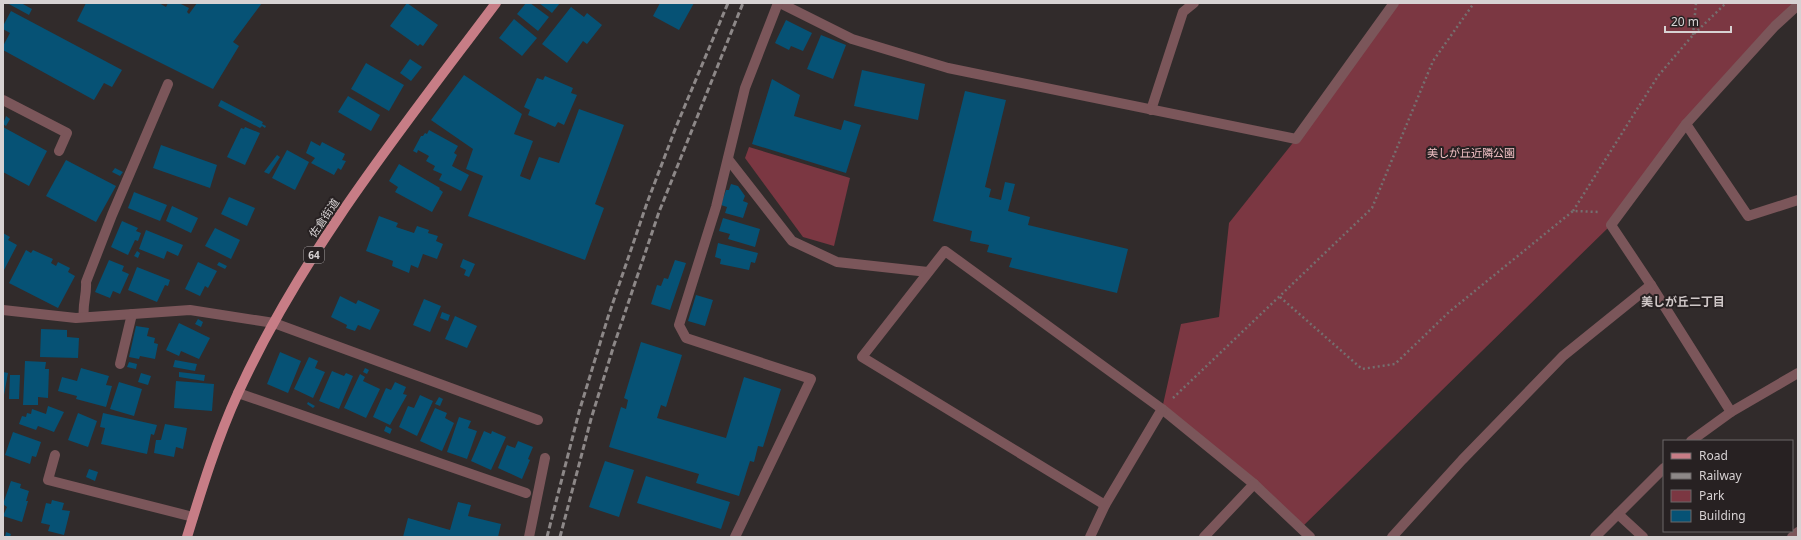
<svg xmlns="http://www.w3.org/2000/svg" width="1801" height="540" font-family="'Noto Sans','Noto Sans JP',sans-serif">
	<rect width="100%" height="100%" fill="#312b2b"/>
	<!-- green -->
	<g fill="#7b3742">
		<path d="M1394 3H1798L1686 124 1611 225 1301 528 1162 409 1181 324 1219 317 1229 223 1296 139Z"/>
		<path d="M749 147 850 178 834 246 803 237 745 158Z"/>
	</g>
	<!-- building -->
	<g fill="#065275">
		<path d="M7 3H21L32 9 29 15Z"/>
		<path d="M86 3H159L166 7 168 3H179L189 8 187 12 189 14 197 3H262L233 42 239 46 213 89 77 21Z"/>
		<path d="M407 3 438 25 423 46 420 44 418 46 390 26Z"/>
		<path d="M526 3H530L549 17 538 31 517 14Z"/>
		<path d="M539 3H560L552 13Z"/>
		<path d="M660 3H694L679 30 653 16Z"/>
		<path d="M571 7 584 17 587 13 602 25 587 44 583 41 567 63 542 44Z"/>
		<path d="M11 11 122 70 112 87 104 83 94 100 3 50V46L10 33 3 29V26Z"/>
		<path d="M514 19 537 38 522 56 499 38Z"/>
		<path d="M786 20 812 33 803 51 791 46 789 50 775 43Z"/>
		<path d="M821 35 846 45 833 79 807 69Z"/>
		<path d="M410 59 422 67 411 81 400 73Z"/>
		<path d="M366 63 404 85 389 111 351 89Z"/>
		<path d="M862 70 925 84 918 120 854 106Z"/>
		<path d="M464 75 522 114 514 134 533 141 520 176 530 180 539 157 559 163 579 109 624 125 595 204 604 208 585 260 468 216 483 176 466 169 473 149 431 120Z"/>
		<path d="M545 76 573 88 571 93 577 95 564 125 558 122 555 127 528 115 530 110 524 107 537 78 543 80Z"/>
		<path d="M772 79 800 95 794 116 841 130 844 120 861 125 846 173 752 144Z"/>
		<path d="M965 91 1006 100 985 187 991 189 989 197 1001 200 1005 182 1015 184 1008 211 1030 217 1028 225 1128 249 1117 293 1009 267 1012 258 987 252 989 245 970 241 972 231 933 221Z"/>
		<path d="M348 96 380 115 371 131 338 112Z"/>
		<path d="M221 100 263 122 262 124 266 126 265 128 262 126 260 128 218 106Z"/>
		<path d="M6 116 10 119 6 126 3 124Z"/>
		<path d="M3 127 47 151 29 186 3 172Z"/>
		<path d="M245 127 260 133 245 165 227 157 241 128 244 129Z"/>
		<path d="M429 130 458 146 454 153 457 155 452 166 469 175 461 191 439 180 442 174 433 170 435 166 426 161 429 156 418 150 417 153 413 151 421 136H423L425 133 427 134Z"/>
		<path d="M311 141 320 146 322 142 345 154 342 160 346 161 341 170 338 168 334 175 311 163 315 158 306 153Z"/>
		<path d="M161 145 217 165 210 188 153 168Z"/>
		<path d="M287 150 309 162 295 190 272 178Z"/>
		<path d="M277 155 280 157 269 174 264 172Z"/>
		<path d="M66 160 116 186 96 222 46 196Z"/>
		<path d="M399 164 440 188 439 189 443 192 432 212 395 192 398 187 389 181Z"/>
		<path d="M115 168 123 172 120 176 112 172Z"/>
		<path d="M731 184 738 186 745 196 743 201 748 203 743 218 725 213 727 207 721 205 726 190H729Z"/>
		<path d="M134 192 167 205 160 221 128 208Z"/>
		<path d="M229 197 255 208 247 226 221 214Z"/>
		<path d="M172 206 198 218 191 233 166 221Z"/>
		<path d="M379 216 398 223 396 227 414 233 417 226 429 230 428 233 438 236 436 241 443 244 437 259 423 254 418 268 411 265 409 273 392 266 393 261 366 251Z"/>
		<path d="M723 218 760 229 755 247 728 239 730 234 719 231Z"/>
		<path d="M122 221 138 228 136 231 141 233 138 241 135 240 128 255 111 247Z"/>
		<path d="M215 228 240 240 231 259 205 246Z"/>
		<path d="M146 230 183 245 178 256 167 251 164 259 139 249Z"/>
		<path d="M3 233 10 237 8 240 17 245 3 272Z"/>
		<path d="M718 243 758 253 755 263 751 262 749 270 720 264 721 259 715 257Z"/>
		<path d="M26 250 31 253 33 250 53 259 51 263 56 266 58 262 70 268 68 272 75 276 58 308 9 283Z"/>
		<path d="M137 251 140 253 138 258 134 256Z"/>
		<path d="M463 259 475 264 469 277 464 275 466 270 460 267Z"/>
		<path d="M109 260 124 266 122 271 129 274 120 294 113 291 110 298 95 292Z"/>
		<path d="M675 260 686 263 670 310 651 304 657 285 661 286 664 278 668 279Z"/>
		<path d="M198 262 217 271 208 288 205 286 200 296 185 289Z"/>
		<path d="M219 262 227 266 225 269 217 265Z"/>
		<path d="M137 267 170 280 168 286 165 285 157 302 128 290Z"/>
		<path d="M696 295 713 300 705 326 688 321Z"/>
		<path d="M340 296 356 304 358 300 380 310 370 330 358 325 355 331 346 328 347 325 331 317Z"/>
		<path d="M424 299 441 306 430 332 413 325Z"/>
		<path d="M442 312 450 315 448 321 440 318Z"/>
		<path d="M455 316 477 326 467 348 445 339Z"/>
		<path d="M198 319 203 322 201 327 195 324Z"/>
		<path d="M179 323 210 338 199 359 181 351 179 356 166 350Z"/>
		<path d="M136 326 149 328 147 336 155 338 154 343 158 344 155 359 140 356 139 359 129 357Z"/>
		<path d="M41 329 67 330V337L79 338 78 358 40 357Z"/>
		<path d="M641 342 682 355 666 407 661 405 657 418 726 438 744 377 781 389 763 447 758 446 754 462 750 461 739 496 696 483 699 474 609 447 621 407 626 409 628 400 624 398Z"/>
		<path d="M280 352 301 361 288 393 267 384Z"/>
		<path d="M309 357 318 361 315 368 325 372 313 398 294 389Z"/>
		<path d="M175 360 197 364 195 371 173 367Z"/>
		<path d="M25 361 46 362 45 369H49L48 398 38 397V405H23Z"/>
		<path d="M129 362 137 364 136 369 127 367Z"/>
		<path d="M81 368 109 376 106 385 112 386 106 407 76 399 77 396 58 391 62 377 77 381Z"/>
		<path d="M365 368 369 370 367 374 363 372Z"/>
		<path d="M332 371 344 376 346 373 353 376 339 409 319 401Z"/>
		<path d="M3 372 8 373 4 395H3Z"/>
		<path d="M179 372 205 375 204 381 179 377Z"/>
		<path d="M141 373 151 376 148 385 138 382Z"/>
		<path d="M360 374 365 377 363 381 380 389 366 418 344 408Z"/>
		<path d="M10 375H20L19 399H9Z"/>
		<path d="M176 381 214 384 212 411 174 408Z"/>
		<path d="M119 382 142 389 134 416 110 409Z"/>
		<path d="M395 382 406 387 403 394 407 395 390 425 373 417 386 388 391 390Z"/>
		<path d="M420 395 433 401 417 436 399 427 408 406 414 408Z"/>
		<path d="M439 397 443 399 440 406 435 404Z"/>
		<path d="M308 402 315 406 313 408 307 404Z"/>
		<path d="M48 406 64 412 54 432 38 426 36 430 19 424 22 416 26 417 27 413 31 414 32 409 46 414Z"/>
		<path d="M435 408 447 413 445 418 454 423 442 451 420 441Z"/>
		<path d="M78 413 97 421 88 447 68 440Z"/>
		<path d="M103 413 157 425 154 435 151 434 147 454 101 444 105 428 100 427Z"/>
		<path d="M459 417 471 421 468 428 477 431 467 459 447 452Z"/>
		<path d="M165 424 187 428 183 449 176 447 174 457 154 453 156 440H161Z"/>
		<path d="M386 426 392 429 390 434 384 431Z"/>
		<path d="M484 431 491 434 492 431 506 437 491 470 471 461Z"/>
		<path d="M13 432 41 442 36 457 32 456 30 464 5 455Z"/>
		<path d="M518 441 533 447 528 459 530 460 522 479 498 468 507 445 515 448Z"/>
		<path d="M605 461 634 470 619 517 589 507Z"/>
		<path d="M89 469 98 472 95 481 86 477Z"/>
		<path d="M646 476 730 502 721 529 637 503Z"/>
		<path d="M11 481 21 484 20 488 29 491 26 501H28L22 522 3 516 7 507 3 504Z"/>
		<path d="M52 500 64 503 62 510 70 511 64 535 48 531 50 525 41 523 46 503 51 504Z"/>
		<path d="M458 502 471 505 468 516 501 524 498 537H403L408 518 450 530Z"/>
		<path d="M6 532 11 534 10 537H5Z"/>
	</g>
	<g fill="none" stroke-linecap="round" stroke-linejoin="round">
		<!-- path -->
		<g stroke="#756f6f" stroke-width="2.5" stroke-dasharray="2 3" stroke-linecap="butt">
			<path d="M1693 35 1696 3"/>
			<path d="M1573 211 1658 76 1693 35 1726 3"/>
			<path d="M1280 297 1362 369 1395 364 1449 312 1573 211 1600 212"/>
			<path d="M1173 398 1372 208 1433 61 1474 3"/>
		</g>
		<!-- service -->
		<g stroke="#7b565a" stroke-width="10">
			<path d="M3 100 67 133 59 151"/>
			<path d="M1151 110 1183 12 1194 3"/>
			<path d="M728 159 792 241 837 262 928 272"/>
			<path d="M84 317C82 304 87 296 86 282L112 215 168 84"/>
			<path d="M120 364 132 314"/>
			<path d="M238 393 526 493"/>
			<path d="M55 455 48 480 193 517"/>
			<path d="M529 537 545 458"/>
		</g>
		<!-- minor -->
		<g stroke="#7b565a" stroke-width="10">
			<path d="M780 3 852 39 948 68 1296 139 1394 3"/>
			<path d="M1686 124 1748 216 1798 200"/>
			<path d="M3 310 76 318 190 310 274 323 538 420"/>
			<path d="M1731 412 1651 285 1611 225 1686 124 1775 26 1798 5"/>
			<path d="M1105 505 862 357 945 251 1162 409 1254 484 1310 537"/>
			<path d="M1618 514 1643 537"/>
			<path d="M735 537 811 379 686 338 679 325 716 207 745 88 778 3"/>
			<path d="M1090 537 1105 505 1162 409"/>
			<path d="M1204 537 1254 484"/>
			<path d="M1392 537 1462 460 1563 356 1651 285"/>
			<path d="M1792 537 1798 532"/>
		</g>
		<!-- tertiary -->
		<g stroke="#7b565a" stroke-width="10">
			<path d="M1691 441 1731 412 1798 373"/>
			<path d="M1595 537 1664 468"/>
		</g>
		<!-- primary -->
		<path stroke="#c77d86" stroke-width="10" d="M187 537C202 488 217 439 238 393 303 251 403 127 496 3"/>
		<!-- rail -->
		<g stroke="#8d8888" stroke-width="3" stroke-dasharray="6 3" stroke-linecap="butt">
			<path d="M547 537 579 412 608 317 647 203 676 127 728 3"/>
			<path d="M560 537 591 419 614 345 659 212 743 3"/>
		</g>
	</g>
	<g text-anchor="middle" stroke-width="4" stroke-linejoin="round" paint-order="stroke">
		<!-- shield labels -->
		<rect fill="#272122" stroke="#a29d9e" stroke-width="1" x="304" y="247" width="20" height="16" rx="3"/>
		<g font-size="10" font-weight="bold" fill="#d7d2d3">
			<text x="314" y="259">64</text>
		</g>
		<!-- park labels -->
		<g font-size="11" fill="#f1c1c5" stroke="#272122">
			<text x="1471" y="157">美しが丘近隣公園</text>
		</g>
		<!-- street labels -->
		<g font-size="11" fill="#d7d2d3" stroke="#272122">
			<text transform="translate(324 218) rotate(-56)" y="4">佐倉街道</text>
		</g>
		<!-- neighbourhood labels -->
		<g font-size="12" font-weight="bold" fill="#cfc7c7" stroke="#272122">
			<text x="1683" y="306">美しが丘二丁目</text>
		</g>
	</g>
	<!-- border -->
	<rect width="1801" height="540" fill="none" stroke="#d7d2d3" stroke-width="8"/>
	<!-- legend -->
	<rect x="1663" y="440" width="130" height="92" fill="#272122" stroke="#6d6869"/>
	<rect x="1671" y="453" width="20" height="6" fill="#c77d86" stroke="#6d6869"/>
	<text x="1699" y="460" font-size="12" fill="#d7d2d3">Road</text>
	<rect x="1671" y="473" width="20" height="6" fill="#8d8888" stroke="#6d6869"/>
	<text x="1699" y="480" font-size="12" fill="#d7d2d3">Railway</text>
	<rect x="1671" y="490" width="20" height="12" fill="#7b3742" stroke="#6d6869"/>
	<text x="1699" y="500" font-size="12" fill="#d7d2d3">Park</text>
	<rect x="1671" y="510" width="20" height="12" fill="#065275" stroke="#6d6869"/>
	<text x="1699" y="520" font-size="12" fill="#d7d2d3">Building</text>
	<!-- scale -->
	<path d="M1665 26v6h66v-6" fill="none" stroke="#d7d2d3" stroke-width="2"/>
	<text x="1671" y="26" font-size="12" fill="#d7d2d3" stroke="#272122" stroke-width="3" paint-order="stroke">20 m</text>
</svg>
